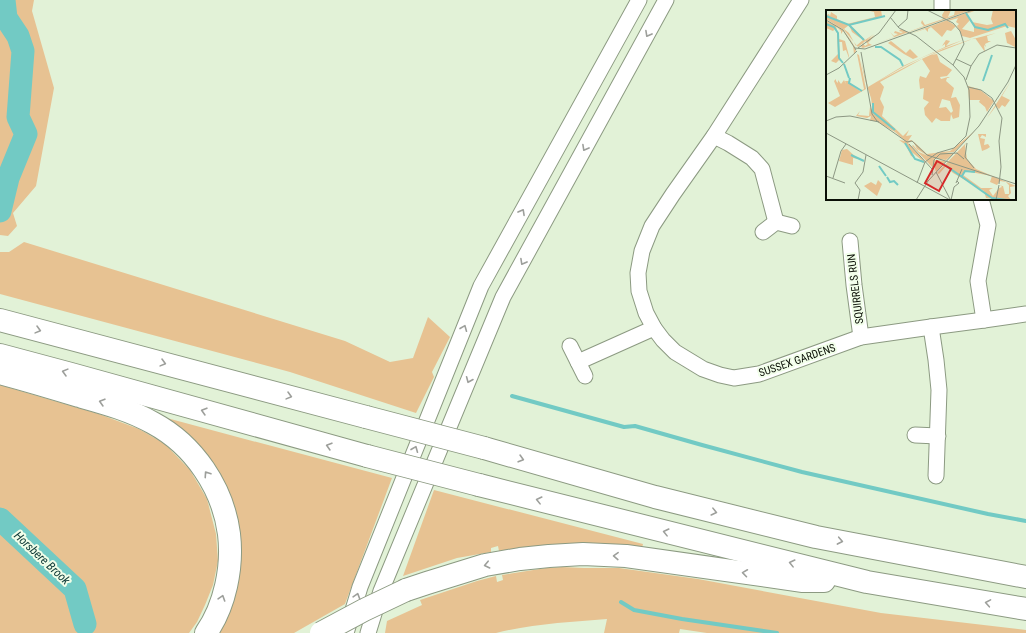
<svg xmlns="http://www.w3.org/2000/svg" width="1026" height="633" font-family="'Roboto Condensed',sans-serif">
	<rect width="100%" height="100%" fill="#e2f2d7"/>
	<!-- green -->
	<g fill="#e7c292">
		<path d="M0 0H34L32 11 54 88 36 186 13 213 17 226 8 236 0 235Z"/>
		<path d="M24 242 345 341 390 362 413 358 428 317 450 337 432 372 434 377 416 413 290 372 0 294V252H9Z"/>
		<path d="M0 385 99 414 139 429 165 444 190 470 207 499 216 534 218 561 213 585 205 605 197 622 189 633H0Z"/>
		<path d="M137 410 230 435 392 478 345 604 294 633H213L225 495Z"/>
		<path d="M434 490 643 544 642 548 516 549 499 551 498 546 491 548V552L457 558 403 576Z"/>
		<path d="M562 567 584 568H619L698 579 881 613 1026 630V633H707L680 629 679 633H604L607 619C570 622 532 624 496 633H385L387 621 422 605 420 600 477 581 496 576 497 582 503 580 502 575 546 568Z"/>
	</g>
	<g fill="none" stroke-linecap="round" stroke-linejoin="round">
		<!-- stream -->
		<g stroke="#72cac4" stroke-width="4">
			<path d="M512 396 624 427 635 426 702 445 802 472 988 514 1026 521"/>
			<path d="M621 602 634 610 682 619 777 633"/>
		</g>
		<!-- river -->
		<g stroke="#72cac4" stroke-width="23">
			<path d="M0 211 8 178 26 134 18 117 23 51 18 36 6 18 4 0"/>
			<path d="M0 519 75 589 85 624"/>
		</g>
		<!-- minor casing -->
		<g stroke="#8c9a82" stroke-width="17">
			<g id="minor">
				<path d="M801 0 714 136 673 194 652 226 642 251 638 273 639 291 646 313 654 328 663 340 675 352 703 369 720 375 734 378 759 374 861 337 931 327 984 320 1026 314"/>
				<path d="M942 0V11"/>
				<path d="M714 136 728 143 752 158 762 169 776 222"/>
				<path d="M981 199 988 225 978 281 984 320"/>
				<path d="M763 232 776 222 792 226"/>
				<path d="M850 241 854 285 861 337"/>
				<path d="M931 327 936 360 939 390 936 476"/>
				<path d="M570 346 585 376"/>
				<path d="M578 362 654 328"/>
				<path d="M915 435 938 436"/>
				<path d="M346 633 360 587 481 286 639 0"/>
				<path d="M368 633 381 591 503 297 666 0"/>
			</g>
		</g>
		<!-- highway casing -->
		<g stroke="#8c9a82" stroke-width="24">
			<g id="highway">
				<path d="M0 320 366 417"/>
				<path d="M0 355 71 374 367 456"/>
				<path d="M0 373C26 380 53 388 79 396 104 403 130 410 153 423 194 445 223 488 229 534 233 567 225 606 206 633"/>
				<path d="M484 448 655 497 816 537 1026 577"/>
				<path d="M479 485 867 582 1026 609"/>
				<path d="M406 590 427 583 485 565 520 559 549 556 583 554 626 556 803 581H824"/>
			</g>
		</g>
		<!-- minor -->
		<use href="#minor" stroke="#fff" stroke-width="15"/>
		<!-- highway -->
		<use href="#highway" stroke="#fff" stroke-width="22"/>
		<!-- highway-bridge casing -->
		<g stroke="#8c9a82" stroke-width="24" stroke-linecap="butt">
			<g id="highway-bridge">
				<path d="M366 417 484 448"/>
				<path d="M367 456 479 485"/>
				<path d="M321 633 364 610 406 590"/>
			</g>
		</g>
		<!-- highway-bridge -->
		<use href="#highway-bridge" stroke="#fff" stroke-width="22"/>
	</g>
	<!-- one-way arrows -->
	<defs><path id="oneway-chevron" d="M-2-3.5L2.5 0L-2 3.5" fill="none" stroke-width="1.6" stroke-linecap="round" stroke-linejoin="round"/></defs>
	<g stroke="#9d9f9b">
		<use href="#oneway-chevron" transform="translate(648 34) rotate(119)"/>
		<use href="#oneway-chevron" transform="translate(585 148) rotate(119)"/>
		<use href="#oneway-chevron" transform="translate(522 212) rotate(-61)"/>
		<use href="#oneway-chevron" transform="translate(523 262) rotate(119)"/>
		<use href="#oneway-chevron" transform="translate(464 328) rotate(-68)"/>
		<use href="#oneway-chevron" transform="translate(38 330) rotate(15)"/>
		<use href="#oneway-chevron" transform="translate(163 363) rotate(15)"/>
		<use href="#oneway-chevron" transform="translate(65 372) rotate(-165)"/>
		<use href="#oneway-chevron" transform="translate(469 380) rotate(113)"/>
		<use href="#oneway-chevron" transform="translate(289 396) rotate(15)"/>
		<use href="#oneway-chevron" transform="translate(102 402) rotate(-164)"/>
		<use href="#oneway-chevron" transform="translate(204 411) rotate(-164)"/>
		<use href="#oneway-chevron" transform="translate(329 446) rotate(-164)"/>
		<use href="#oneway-chevron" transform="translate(415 449) rotate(-68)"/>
		<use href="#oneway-chevron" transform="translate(521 459) rotate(16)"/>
		<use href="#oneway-chevron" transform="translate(207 474) rotate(-124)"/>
		<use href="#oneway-chevron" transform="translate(539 500) rotate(-166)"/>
		<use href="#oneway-chevron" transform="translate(714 512) rotate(14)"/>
		<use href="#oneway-chevron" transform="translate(666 532) rotate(-166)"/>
		<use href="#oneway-chevron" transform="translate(840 541) rotate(11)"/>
		<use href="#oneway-chevron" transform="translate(616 556) rotate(-178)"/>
		<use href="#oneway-chevron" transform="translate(792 563) rotate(-166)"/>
		<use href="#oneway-chevron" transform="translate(487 565) rotate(167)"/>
		<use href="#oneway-chevron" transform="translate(745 573) rotate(-172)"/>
		<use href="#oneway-chevron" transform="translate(357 596) rotate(-73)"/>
		<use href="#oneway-chevron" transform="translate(222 598) rotate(-72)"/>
		<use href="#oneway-chevron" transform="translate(988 603) rotate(-170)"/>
	</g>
	<g text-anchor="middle" stroke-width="4" stroke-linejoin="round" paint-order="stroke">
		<!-- street labels -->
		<g font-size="11" fill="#0a0f06" stroke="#f1fee9">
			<text transform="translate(855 289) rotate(-97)" y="4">SQUIRRELS RUN</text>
			<text transform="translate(797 360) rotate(-19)" y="4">SUSSEX GARDENS</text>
		</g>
		<!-- water labels -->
		<g font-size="12" font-style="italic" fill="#0c3735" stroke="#f1fee9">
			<text transform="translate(42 558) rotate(43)" y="4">Horsbere Brook</text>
		</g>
	</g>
	<!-- overview -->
	<g transform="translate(826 10)">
		<rect width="190" height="190" fill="#e2f2d7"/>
		<path d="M40 0H55L56 6 24 15 39 30 48 24 32 37 18 20 0 9V5L3 4 4 6 5 2 11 6V9L21 14 49 7 48 2ZM23 15 26 22 37 30 30 36 23 23 18 19ZM119 0H125L122 7 128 5 129 0H145L46 35 37 38 35 37 37 33 39 36 42 34 39 31 49 25 42 33 46 35 68 27 64 22 68 26 72 24 68 23 69 21 75 23 77 22 73 21 75 19 82 22 98 16 95 13 96 10 99 15 117 9 116 5ZM148 0H151L140 4 146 12 161 15 167 14 165 9 167 0H190V18L181 16 144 28 136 26 131 16 133 14 130 12 132 8 122 11 130 16 125 21 121 20 116 27 105 17 102 19V22L99 19 84 24ZM144 10 148 15V22L136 19ZM0 11 11 16 18 21 24 29 29 37 30 41 28 44 27 35 17 21 15 24V21L10 16 13 29 19 31 23 46V48L20 40 17 41 16 32H13L14 48 17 53 13 50 10 53 5 51 12 44 11 23 9 19 7 21 0 18ZM185 21 190 30 189 37 181 33 179 23ZM170 23 161 26 162 31H165L159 34 160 37 158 35 159 42 149 28 105 45 111 44 114 52 126 60 121 66 114 67 115 69 122 67 124 68H121L120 71 128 78 125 88 130 87 134 95 133 107 127 109 125 104 124 111H115L110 108 106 113 99 105 98 98 103 92 97 89 98 78 94 79 93 70 94 66 100 68 104 61 96 49 54 72 58 77 54 89 58 97 56 106 77 126 83 120 80 126 86 125 82 131 85 130 87 131 101 144 124 141 149 121 128 142H119L128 143 120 150 109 148V150L120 151 110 162 108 155 107 158 86 136 87 135 93 142 102 146 91 139 87 131 82 133 99 152 98 153 92 150 97 151 83 140 88 147 85 146 80 135 73 130 79 131 69 122 50 111H44L45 106 41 108 30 106 34 101 32 105 43 106 44 97 47 102 45 88 39 70 35 51 42 77 77 56 119 37V34L116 36 120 30 124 31 120 36 137 30 95 48 77 57 51 72 83 55 117 39 143 30ZM116 89 124 91 127 101 125 103 120 97 113 98ZM65 31 80 43 84 39 92 47 87 49 78 44 62 33ZM31 44 33 45 40 79 9 97 2 93 14 86 8 71 10 69V71L12 73V70L15 74 18 70 20 74 19 71H24L23 73 34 81 38 79ZM185 71 176 86 184 90 179 97 176 95 173 99 170 96 161 108ZM142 76 153 79 168 91 161 102 159 97 153 92 154 90H143ZM152 124H160V127L156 125 154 128 159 129 158 135 162 134 164 137 161 139 156 141ZM141 132 139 135 141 149 150 159 190 176 184 177 185 183 182 186 185 190 160 188 158 181 127 163 120 156 113 164 111 163ZM139 161 166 166 164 172 171 175 174 171 180 172 183 175V184H179L177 176H176L174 175 176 177 173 178 167 186 163 180 167 178H155L137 165ZM21 139 32 149 27 148V155L13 151 16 140ZM52 170 56 174 51 186 38 176 45 172 50 175Z" fill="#e7c292" fill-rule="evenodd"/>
		<path fill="none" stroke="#72cac4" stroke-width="2" d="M140 3 149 17 162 20 179 14 182 18M0 6 23 15 59 6M0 14 8 17 12 23 13 48 17 53M23 15 38 30M49 37H55L74 50 77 56M18 54 23 68M24 68 23 73 36 81M157 71 166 45M47 93V102L69 120M79 133 89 149 98 152M25 145 38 151M119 155 166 188 181 190M53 156 60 166M136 166 139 161 149 162M61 167 64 172 68 171 72 175"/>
		<path fill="none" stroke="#8c9783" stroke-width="1" d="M101 0 127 13 134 21 138 34 127 55M64 7 73 18 90 26 127 55M0 10 17 20 30 40M72 17 81 9 82 0M29 38 39 39 147 0M32 38 53 23 70 0M35 42 46 104 51 111 81 132 86 131 101 145 190 174M130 49 145 56M0 65 13 58 31 41M140 70 145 56 153 44 171 35 190 38M142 77 155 80 166 88 176 108 173 131 175 157 173 174M0 111 10 107 24 106 53 112M0 123 124 190M141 133 139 147 148 158M83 134 106 159M110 162 124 189M106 165 108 150 114 144 131 143 138 149M0 166 19 173M7 168 15 141 20 134M29 173 37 162 40 145M29 173 34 180 32 190M91 173 99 152 111 143 128 138 140 126 144 107 143 80 138 67 127 55M130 173 136 159M90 190 102 171 153 116 182 72 190 55M125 190 128 177 133 173 131 171M170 190 173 175"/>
		<path fill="#d62828" fill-opacity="0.15" stroke="#d62828" stroke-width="2" d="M111 151 125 159 113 181 99 173Z"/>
		<rect width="190" height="190" fill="none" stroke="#0a0f06" stroke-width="2"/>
	</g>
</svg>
